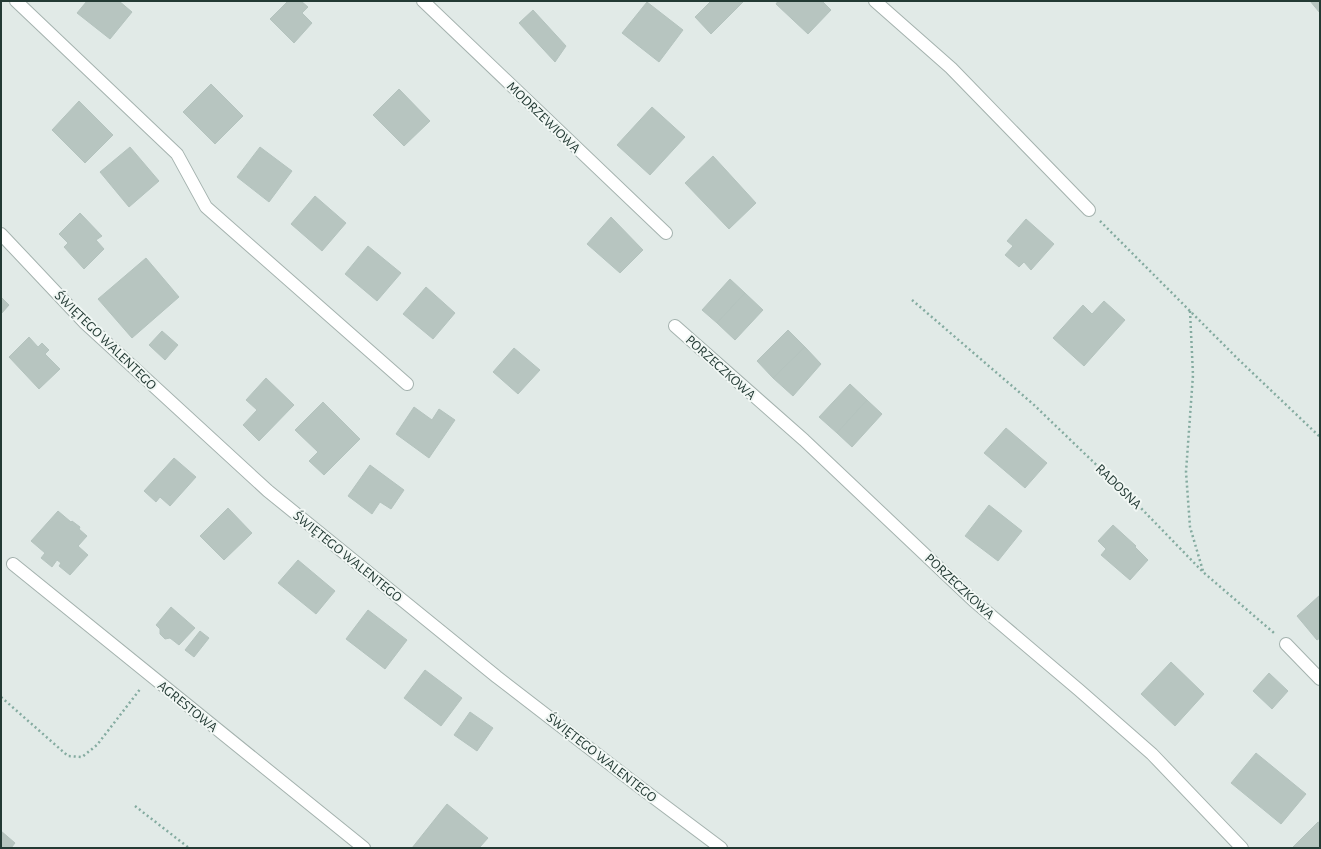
<svg xmlns="http://www.w3.org/2000/svg" width="1321" height="849" font-family="'Alegreya Sans',sans-serif">
	<rect width="100%" height="100%" fill="#e1eae7"/>
	<!-- building -->
	<g fill="#b7c5c0" stroke="#b4c3be">
		<path d="M87 1H119L132 12 110 39 77 13Z"/>
		<path d="M288 1H301L308 7 302 13 312 23 294 43 270 19Z"/>
		<path d="M711 1H742L743 2 711 34 695 17Z"/>
		<path d="M778 1H822L831 10 808 34 776 4Z"/>
		<path d="M1310 1H1320V13Z"/>
		<path d="M647 2 683 30 659 62 622 33Z"/>
		<path d="M533 10 566 46 555 62 519 23Z"/>
		<path d="M211 84 243 116 215 144 183 112Z"/>
		<path d="M399 89 430 121 404 146 373 115Z"/>
		<path d="M79 101 113 135 85 163 52 130Z"/>
		<path d="M652 107 685 137 650 175 617 145Z"/>
		<path d="M130 147 159 181 129 207 100 172Z"/>
		<path d="M260 147 292 171 269 202 237 177Z"/>
		<path d="M713 156 756 203 729 229 685 183Z"/>
		<path d="M315 196 346 223 322 251 291 224Z"/>
		<path d="M80 213 102 236 96 240 104 249 84 269 64 247 68 243 59 234Z"/>
		<path d="M611 217 643 250 620 273 587 244Z"/>
		<path d="M1026 219 1054 244 1031 270 1024 262 1019 267 1005 255 1013 246 1007 241Z"/>
		<path d="M368 246 401 273 377 301 345 274Z"/>
		<path d="M146 258 179 297 132 338 98 299Z"/>
		<path d="M730 279 745 293 717 323 702 310Z"/>
		<path d="M426 287 455 313 433 339 403 314Z"/>
		<path d="M745 293 763 310 735 340 717 323Z"/>
		<path d="M1 297 9 305 1 314Z"/>
		<path d="M1104 301 1125 320 1084 366 1053 338 1083 305 1092 314Z"/>
		<path d="M788 330 805 347 773 378 757 361Z"/>
		<path d="M162 331 178 345 165 360 149 345Z"/>
		<path d="M29 337 38 347 42 343 49 350 45 354 60 369 39 389 9 357Z"/>
		<path d="M805 347 821 364 793 396 773 378Z"/>
		<path d="M514 348 540 370 518 394 493 372Z"/>
		<path d="M266 378 294 405 259 441 243 425 257 410 246 400Z"/>
		<path d="M850 384 867 400 837 433 819 417Z"/>
		<path d="M867 400 882 414 852 447 837 433Z"/>
		<path d="M323 402 360 439 324 475 309 461 318 452 295 430Z"/>
		<path d="M414 407 432 420 439 409 455 420 429 458 396 434Z"/>
		<path d="M1006 428 1047 463 1025 488 984 453Z"/>
		<path d="M174 458 196 477 170 506 160 497 156 502 144 491Z"/>
		<path d="M370 465 404 490 391 509 380 502 372 514 348 496Z"/>
		<path d="M989 505 1022 531 998 561 965 536Z"/>
		<path d="M228 508 252 533 224 560 200 536Z"/>
		<path d="M58 511 71 522 72 521 80 527 79 529 87 536 78 546 88 555 70 575 59 566 61 563 57 560 52 567 41 558 45 553 31 541Z"/>
		<path d="M1113 525 1136 546 1135 547 1148 560 1130 580 1101 555 1106 549 1098 541Z"/>
		<path d="M298 560 335 591 316 614 278 583Z"/>
		<path d="M1320 595V638L1317 640 1297 616Z"/>
		<path d="M171 607 195 628 179 645 170 638 165 639 160 634V629L156 625Z"/>
		<path d="M368 610 407 640 385 669 346 639Z"/>
		<path d="M200 631 209 638 194 657 185 650Z"/>
		<path d="M1171 662 1204 694 1175 726 1141 694Z"/>
		<path d="M425 670 462 698 441 726 404 698Z"/>
		<path d="M1269 673 1288 691 1272 709 1253 691Z"/>
		<path d="M470 712 493 728 477 751 454 735Z"/>
		<path d="M1256 753 1306 794 1281 824 1231 783Z"/>
		<path d="M447 804 488 838 479 848H412Z"/>
		<path d="M1318 822 1320 823V848H1292Z"/>
		<path d="M1 831 15 843 11 848H1Z"/>
	</g>
	<g fill="none" stroke-linecap="round" stroke-linejoin="round">
		<!-- minor casing -->
		<g stroke="#a4b2ae" stroke-width="14">
			<g id="minor">
				<path d="M16 1 177 154 206 207 407 384"/>
				<path d="M423 1 666 233"/>
				<path d="M875 1 951 68 1089 210"/>
				<path d="M1 234 84 322 268 491 497 677 637 785 721 848"/>
				<path d="M675 326 804 440 974 601 1079 690 1152 754 1242 848"/>
				<path d="M13 564 364 848"/>
				<path d="M1286 644 1320 679"/>
			</g>
		</g>
		<!-- path -->
		<g stroke="#84aba0" stroke-width="2.5" stroke-dasharray="2 3" stroke-linecap="butt">
			<path d="M1100 221 1238 359 1320 437"/>
			<path d="M912 300 1033 404 1134 501 1203 572 1274 633"/>
			<path d="M1190 311 1193 375 1186 472 1190 527 1203 571"/>
			<path d="M1 697 68 756 82 757 97 745 141 688"/>
			<path d="M135 806 189 848"/>
		</g>
		<!-- minor -->
		<use href="#minor" stroke="#fff" stroke-width="12"/>
	</g>
	<g text-anchor="middle" stroke-width="4" stroke-linejoin="round" paint-order="stroke">
		<!-- street labels -->
		<g font-size="14" fill="#233a34" stroke="#f1f7f4">
			<text transform="translate(544 117) rotate(44)" y="5">MODRZEWIOWA</text>
			<text transform="translate(106 340) rotate(44)" y="5">ŚWIĘTEGO WALENTEGO</text>
			<text transform="translate(721 367) rotate(42)" y="5">PORZECZKOWA</text>
			<text transform="translate(1119 486) rotate(44)" y="5">RADOSNA</text>
			<text transform="translate(348 556) rotate(39)" y="5">ŚWIĘTEGO WALENTEGO</text>
			<text transform="translate(960 586) rotate(43)" y="5">PORZECZKOWA</text>
			<text transform="translate(188 706) rotate(39)" y="5">AGRESTOWA</text>
			<text transform="translate(602 757) rotate(38)" y="5">ŚWIĘTEGO WALENTEGO</text>
		</g>
	</g>
	<!-- border -->
	<rect width="1321" height="849" fill="none" stroke="#233a34" stroke-width="4"/>
</svg>
